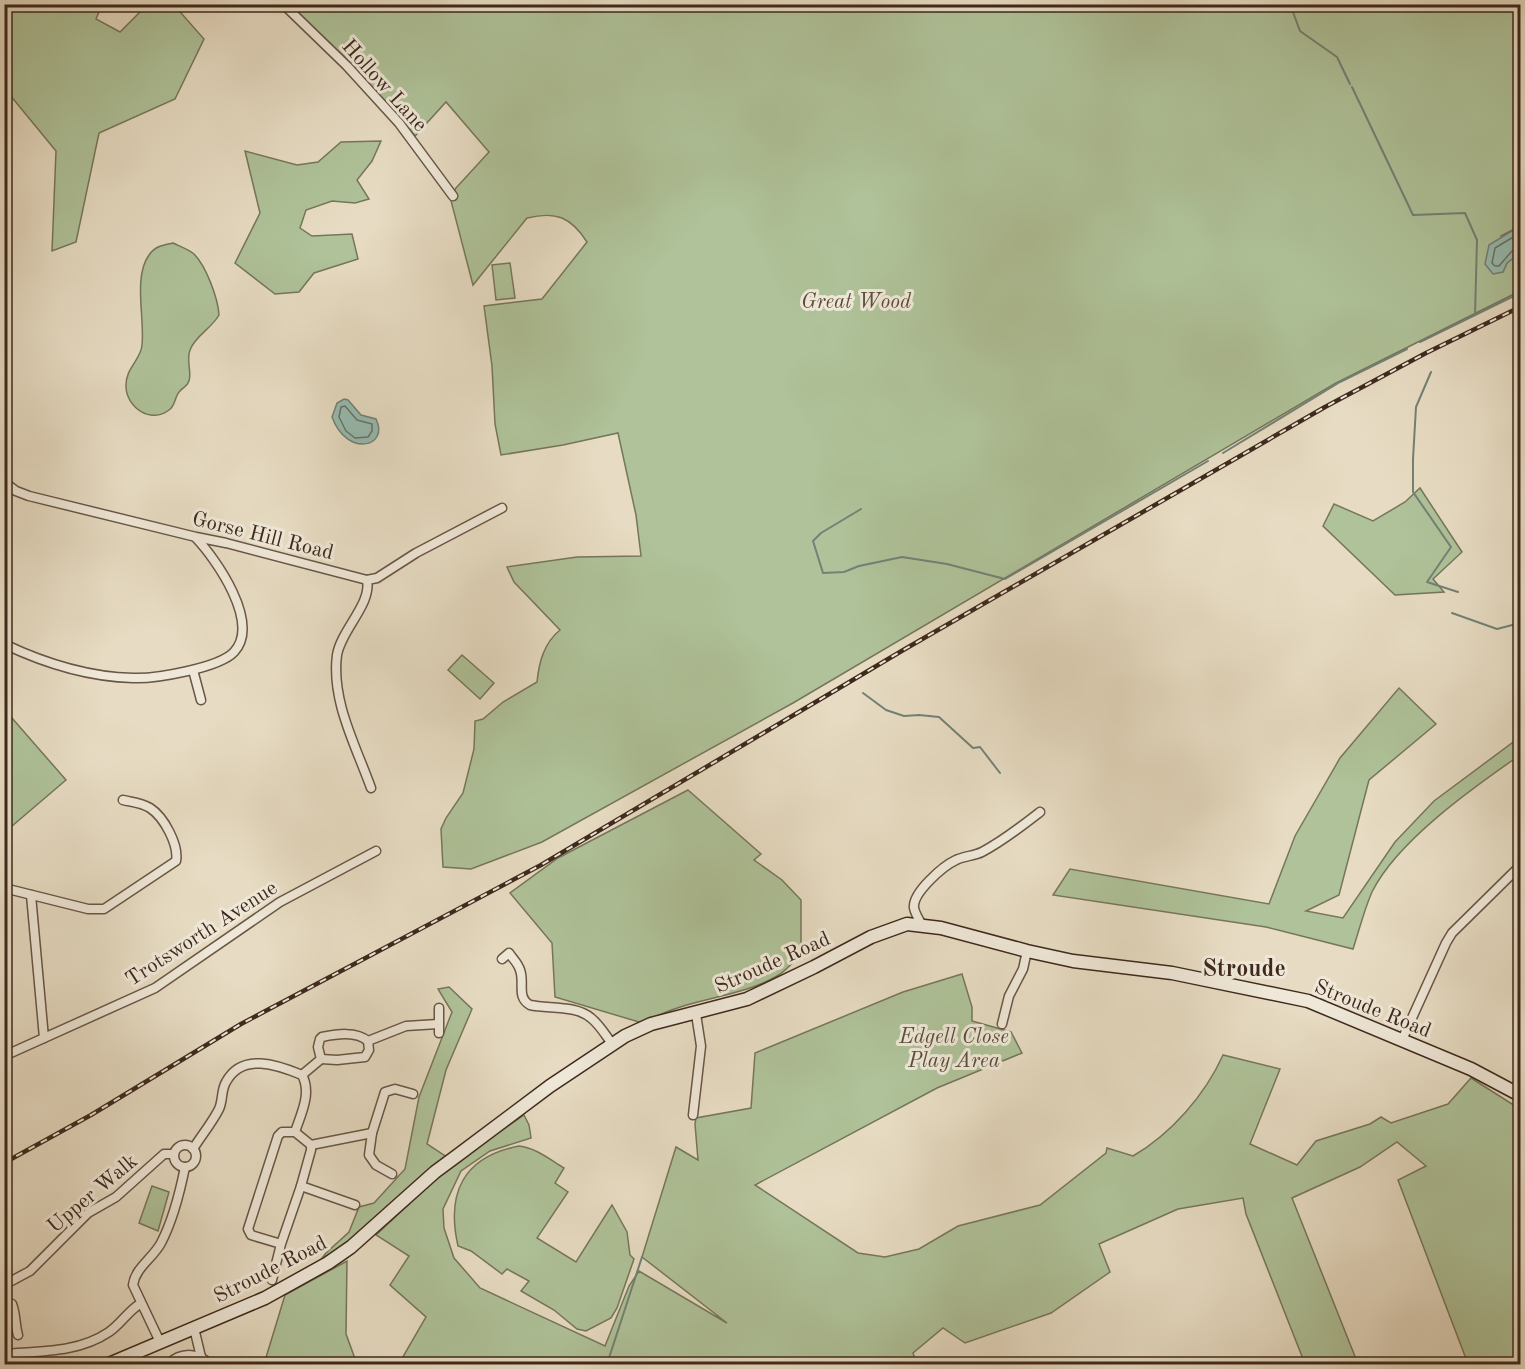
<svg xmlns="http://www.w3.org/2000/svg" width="1525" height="1369" font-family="'Old Standard TT',serif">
	<rect width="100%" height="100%" fill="#e7dcc3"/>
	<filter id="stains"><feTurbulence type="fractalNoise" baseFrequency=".00333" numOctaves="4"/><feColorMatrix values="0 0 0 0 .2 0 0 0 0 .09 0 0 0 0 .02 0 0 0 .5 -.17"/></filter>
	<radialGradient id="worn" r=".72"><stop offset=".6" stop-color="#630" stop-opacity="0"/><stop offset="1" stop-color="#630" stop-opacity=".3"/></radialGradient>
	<!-- green -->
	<g fill="#afc299" stroke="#76765b" stroke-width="1.5">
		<path d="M52 4 55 6 56 4 102 5 96 19 120 32 147 5H174L204 39 175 99 99 133 76 242 52 251 56 151 5 89V5Z"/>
		<path d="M289 5H1520V226L1501 236 1503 272 1507 263 1520 253V291L1336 383 793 703 542 842 471 869 443 867 441 829 446 818 463 793 474 749 475 721 483 719 503 702 537 682C539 662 544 643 560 630L514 582 507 567 577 557 641 556 636 515 618 433 563 445 501 455 495 424 492 366 484 306 542 299 587 242C571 217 556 211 527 218L473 285 450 197 456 188 489 152 446 102 415 136 396 113Z"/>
		<path d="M381 141 372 161 357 180 369 199 355 203 332 201 306 210 300 228 312 236 352 234 358 259 314 273 299 292 275 294 235 263 260 213 245 151 297 165 318 162 341 142Z"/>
		<path d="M173 243C179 246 188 249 194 254 206 266 218 298 219 315 212 328 195 336 190 350 186 360 192 372 189 381 187 387 183 387 180 391 174 397 176 405 169 410 151 424 127 408 126 387 125 368 141 360 142 345 145 319 133 277 149 255 155 246 163 245 173 243Z"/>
		<path d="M510 263 515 298 496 300 492 265Z"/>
		<path d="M1420 488 1462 552 1433 579 1444 592 1395 595 1323 526 1334 504 1373 521 1405 502Z"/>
		<path d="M462 655 494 683 480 699 448 670Z"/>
		<path d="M1399 688 1436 724 1369 780 1339 895 1306 911 1343 918 1395 842 1434 801 1520 737V755C1474 787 1397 841 1372 892 1364 910 1359 931 1353 949L1266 927 1053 895 1070 869 1269 904 1295 836 1340 758Z"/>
		<path d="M5 710 66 780 5 832H4Z"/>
		<path d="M688 790 761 854 754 860 782 880 801 900V954C794 961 786 971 777 976 738 999 685 998 646 1022H639L555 997 552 943 510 893 558 858Z"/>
		<path d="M962 974 972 1007V1021L1011 1032 1022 1053 937 1088 755 1185 858 1253 885 1257 919 1249 958 1226 1040 1205 1106 1153 1107 1148 1133 1156C1171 1134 1205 1095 1223 1055L1280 1069 1250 1144 1297 1165 1316 1141 1370 1124 1381 1117 1391 1123 1448 1104 1471 1078 1520 1109V1364H1468L1398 1180 1426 1166 1397 1142 1360 1167 1292 1198 1358 1364H1305L1246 1214 1243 1198 1178 1209 1099 1244 1110 1272 1051 1313 965 1343 943 1328 913 1353 917 1364H362L400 1362 426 1317 390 1285 409 1256 376 1235 449 1167 524 1115 529 1125 531 1138 490 1151 461 1171 443 1209 444 1228 454 1258 480 1288 605 1346 629 1286 639 1271 727 1323 642 1257 676 1147 698 1160 695 1124 696 1118 751 1108 755 1053 903 992Z"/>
		<path d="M449 987 472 1009 446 1070 427 1144 447 1157 353 1242 316 1266 326 1253 349 1232 359 1207 374 1203 405 1169 419 1097 452 1012 438 989Z"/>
		<path d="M519 1146C536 1148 549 1159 564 1168L555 1183 568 1192 537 1238 576 1262 612 1205 627 1232 630 1255 634 1259 617 1308 611 1318 586 1331 577 1329 554 1310 521 1291 529 1281 507 1269 502 1274 471 1251 458 1246C446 1193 463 1157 519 1146Z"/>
		<path d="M152 1186 169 1192 158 1231 139 1223Z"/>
		<path d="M347 1261 346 1334 357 1364H264L285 1295Z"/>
	</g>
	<!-- water -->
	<g fill="#97bcb1" stroke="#738176" stroke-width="1.5">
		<path d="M1520 226V253L1507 263 1503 272 1493 274 1485 264 1489 245Z"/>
		<path d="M344 399 348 400 361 415 376 419C390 447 347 458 332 417L337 403Z"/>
	</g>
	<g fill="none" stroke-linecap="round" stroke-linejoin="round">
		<!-- shore -->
		<g stroke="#6a7267" stroke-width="1.5">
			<path d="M1520 233 1495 248 1492 263 1495 266H1499L1512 251 1520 248"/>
			<path d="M345 406 357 420 372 424V431L368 437 355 438 346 431 339 417 341 407Z"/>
		</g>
		<!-- stream -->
		<g stroke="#738176" stroke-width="2">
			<path d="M1290 4 1300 31 1337 57 1350 84"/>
			<path d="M1352 87 1413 215 1465 213 1477 240 1475 315"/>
			<path d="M1420 342 1520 293"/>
			<path d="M1431 372 1416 407 1413 459V492L1451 547 1427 582 1458 592"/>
			<path d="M1223 453 1340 382 1407 349"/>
			<path d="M861 509 821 533 813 541 823 573 844 572 859 566 902 557 947 564 1005 579 1208 461"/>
			<path d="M1452 613 1497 629 1520 623"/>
			<path d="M863 693 886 710 904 716 919 715 939 717 973 748 980 747 1000 773"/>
			<path d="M607 1364 642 1257"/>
		</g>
		<!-- street casing -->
		<g stroke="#685646" stroke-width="11">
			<g id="street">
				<path d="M283 4 347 66 399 123 453 196"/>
				<path d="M4 482 16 491 29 496 196 537 226 543 367 580 377 578 416 553 502 508"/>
				<path d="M367 580C372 604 341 630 337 655 331 701 356 746 371 788"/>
				<path d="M4 644C44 663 89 677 133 678 155 679 219 668 234 652 261 623 216 559 196 538"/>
				<path d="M193 670 201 700"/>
				<path d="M4 888 88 909H104L176 861C179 845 164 817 150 808 142 803 131 802 123 800"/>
				<path d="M31 895 44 1038 155 988 280 902 376 851"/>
				<path d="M922 925C919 920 915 913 914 908 912 893 943 866 956 860 964 856 974 856 982 852 1003 841 1022 826 1040 812"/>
				<path d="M502 959 509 953C513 959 518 963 520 970 525 983 516 997 530 1005 549 1009 576 1005 591 1018 600 1025 606 1036 613 1045"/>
				<path d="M439 1008V1033"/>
				<path d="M1002 1024 1009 996 1023 969 1027 951"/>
				<path d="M1402 1040 1446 943 1452 933 1520 866"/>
				<path d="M4 1056 44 1038"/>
				<path d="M321 1059 337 1060 365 1057 369 1050 368 1041"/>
				<path d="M302 1075 321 1059 318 1047 320 1039 322 1037C337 1034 356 1031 368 1041L406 1026 438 1024"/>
				<path d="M693 1115 701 1046 696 1014"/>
				<path d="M311 1145 372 1133"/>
				<circle cx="185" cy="1156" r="11"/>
				<path d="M193 1149C201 1136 212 1123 219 1109 223 1101 221 1090 226 1082 242 1052 278 1065 302 1075 312 1093 301 1114 295 1132"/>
				<path d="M392 1174 376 1165 369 1155 372 1133 385 1092 395 1089 413 1094"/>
				<path d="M301 1186 355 1205"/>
				<path d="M272 1280 281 1244 301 1186 311 1150V1145L295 1132H282L278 1136 248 1229 251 1235 281 1244"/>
				<path d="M4 1285 30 1271 88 1213 116 1197 164 1154H174"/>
				<path d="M12 1304C16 1314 15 1325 18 1335"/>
				<path d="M194 1328 201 1357"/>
				<path d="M160 1342 133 1285C135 1268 153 1258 161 1243 173 1220 180 1192 185 1167"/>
				<path d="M4 1354C40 1351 78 1353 109 1332 121 1324 128 1311 140 1304"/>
				<path d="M168 1364C181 1352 197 1352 210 1364"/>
			</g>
		</g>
		<!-- secondary casing -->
		<g stroke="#3e291d" stroke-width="15">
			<path id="secondary" d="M109 1364 265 1298 328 1263 351 1247 435 1172 458 1155 550 1086 625 1036 651 1024 747 999 814 967 871 937 907 924 941 928 1027 951 1073 961 1172 973 1308 1001 1471 1069 1520 1095"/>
		</g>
		<!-- street -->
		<use href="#street" stroke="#efe8d8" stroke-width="8"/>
		<!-- secondary -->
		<use href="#secondary" stroke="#efe8d8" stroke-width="12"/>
		<!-- rail casing -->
		<g stroke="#3e291d" stroke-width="4.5">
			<path id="rail" d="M4 1163 91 1115 241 1024 541 865 905 649 1325 407 1426 353 1520 307"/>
		</g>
		<!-- rail -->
		<use href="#rail" stroke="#efe8d8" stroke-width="2" stroke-dasharray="7" stroke-linecap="butt"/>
	</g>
	<g text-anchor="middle" stroke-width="6" stroke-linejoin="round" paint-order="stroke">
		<!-- street labels -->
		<g font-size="21" fill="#3e291d" stroke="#efe8d8">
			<text transform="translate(385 85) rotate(48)" y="7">Hollow Lane</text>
			<text transform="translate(263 535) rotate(14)" y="7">Gorse Hill Road</text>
			<text transform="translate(201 933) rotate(-33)" y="7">Trotsworth Avenue</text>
			<text transform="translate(772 962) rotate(-24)" y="7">Stroude Road</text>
			<text transform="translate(1373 1008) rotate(22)" y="7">Stroude Road</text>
			<text transform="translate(92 1193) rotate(-40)" y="7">Upper Walk</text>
			<text transform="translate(270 1269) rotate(-27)" y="7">Stroude Road</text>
		</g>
		<!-- park labels -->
		<g font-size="21" font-style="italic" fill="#5a4f3c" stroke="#efe8d8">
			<text x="856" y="308">Great Wood</text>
			<text x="954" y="1043">Edgell Close<tspan x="954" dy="24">Play Area</tspan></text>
		</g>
		<!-- quarter labels -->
		<g font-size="24" font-weight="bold" fill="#3e291d" stroke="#efe8d8">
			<text x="1244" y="976">Stroude</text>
		</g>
	</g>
	<!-- margin -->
	<rect width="1525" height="1369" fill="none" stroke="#e7dcc3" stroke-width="24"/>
	<rect x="6" y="6" width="1513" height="1357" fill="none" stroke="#3e291d" stroke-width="3"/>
	<rect x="12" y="12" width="1501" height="1345" fill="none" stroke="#3e291d" stroke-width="1.5"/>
	<rect width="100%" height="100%" filter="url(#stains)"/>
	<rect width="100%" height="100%" fill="url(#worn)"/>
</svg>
